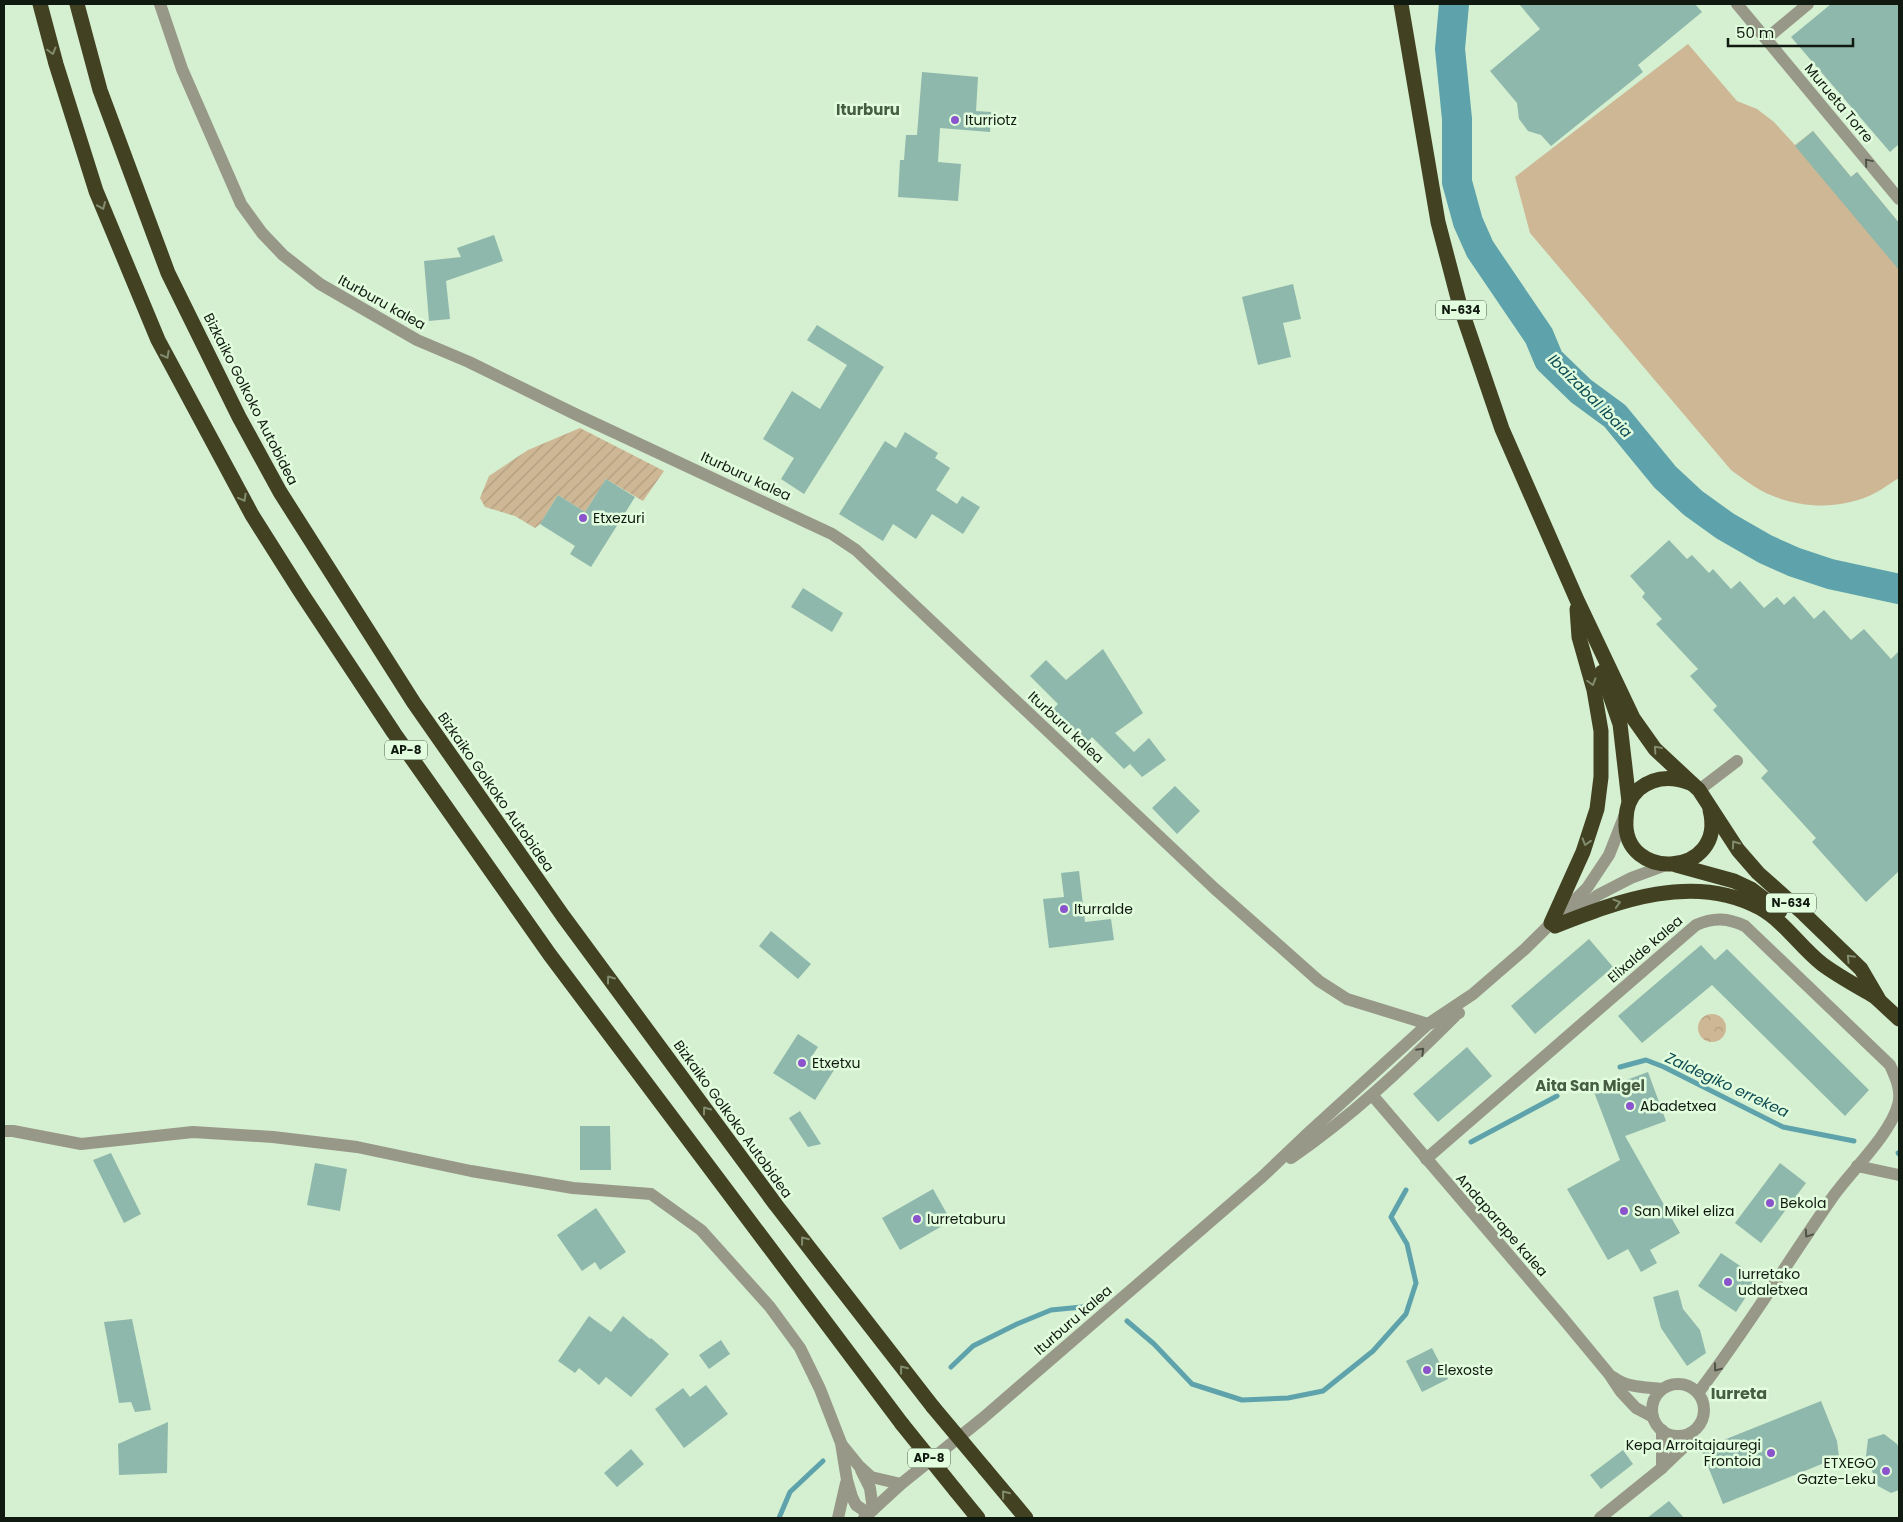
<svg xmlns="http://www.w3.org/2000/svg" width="1903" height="1522" font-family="Poppins,sans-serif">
	<defs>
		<pattern id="forest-crowns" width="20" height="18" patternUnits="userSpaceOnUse" patternTransform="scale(1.25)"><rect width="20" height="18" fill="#ceb795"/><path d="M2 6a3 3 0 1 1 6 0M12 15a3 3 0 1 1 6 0" fill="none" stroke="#b09d7f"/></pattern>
		<pattern id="garden-furrows" width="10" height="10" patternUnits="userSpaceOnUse" patternTransform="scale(1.25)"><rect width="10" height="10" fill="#ceb795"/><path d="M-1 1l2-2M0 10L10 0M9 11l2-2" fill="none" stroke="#b09d7f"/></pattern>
	</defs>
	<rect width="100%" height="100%" fill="#d5efd1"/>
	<!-- forest -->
	<circle fill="url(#forest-crowns)" cx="1712" cy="1028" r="14"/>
	<!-- garden -->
	<path fill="url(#garden-furrows)" d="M580 428 664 471 643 501 606 479 585 512 558 495 540 524 535 528 515 516 485 507 480 498 489 476 528 450Z"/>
	<!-- pitch -->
	<path fill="#ceb795" d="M1688 44 1737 101 1757 109 1774 122 1795 145 1813 131 1851 177 1857 172 1899 223V478C1892 482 1884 488 1877 492 1842 511 1797 509 1762 491 1751 485 1741 477 1731 470L1530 233 1515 177Z"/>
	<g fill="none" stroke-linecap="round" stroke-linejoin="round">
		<!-- stream -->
		<g stroke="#5ea3ab" stroke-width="5">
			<path d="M1620 1067 1646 1060 1664 1067 1783 1127 1854 1141"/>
			<path d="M1471 1142 1557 1096"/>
			<path d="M1898 1153 1899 1154"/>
			<path d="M1127 1321 1154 1344 1192 1384 1242 1400 1288 1398 1323 1391 1373 1351 1406 1314 1416 1283 1407 1244 1391 1217 1406 1190"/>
			<path d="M951 1367 973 1346 1017 1324 1051 1310 1082 1307"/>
			<path d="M779 1518 790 1492 823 1461"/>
		</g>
		<!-- river -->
		<path stroke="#5ea3ab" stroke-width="30" d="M1454 4 1450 49 1457 119V182L1468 222 1480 249 1539 336 1549 360 1581 391 1615 416 1665 477 1693 503 1725 526 1765 549 1794 562 1830 574 1899 589"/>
	</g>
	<!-- building -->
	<g fill="#8eb8ab">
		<path d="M1519 4H1695L1702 12 1638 65 1643 72 1551 146 1541 135 1528 131 1519 119 1517 103 1490 71 1540 29Z"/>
		<path d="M1831 4H1899V144L1890 152 1791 37Z"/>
		<path d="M922 72 978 77 976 111 991 112 990 132 940 128 938 162 961 164 958 201 898 197 900 160H904L906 135H917Z"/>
		<path d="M1813 131 1851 177 1857 172 1899 223V270L1795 146Z"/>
		<path d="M494 235 503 261 446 281 450 319 429 321 424 261 461 257 457 248Z"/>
		<path d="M1293 284 1301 319 1283 323 1291 357 1258 365 1242 297Z"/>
		<path d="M817 325 884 367 804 494 781 479 794 458 763 439 792 391 820 409 847 365 807 340Z"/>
		<path d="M905 432 938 453 935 458 950 468 936 490 957 504 962 496 980 507 963 534 932 514 916 539 893 524 883 541 839 514 885 441 896 448Z"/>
		<path d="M606 479 635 497 591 567 570 554 575 546 540 524 558 495 585 512Z"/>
		<path d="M1669 540 1687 559 1692 555 1709 573 1713 569 1731 589 1740 581 1764 608 1777 597 1784 605 1794 596 1814 619 1824 610 1851 640 1864 629 1891 659 1899 651V871L1866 902 1812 842 1816 838 1761 778 1768 771 1713 710 1717 706 1690 676 1698 669 1656 624 1662 619 1642 597 1645 593 1630 576Z"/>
		<path d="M803 588 843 613 832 632 791 607Z"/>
		<path d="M1103 649 1143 713 1115 733 1134 752 1149 738 1166 760 1142 777 1130 764 1124 769 1092 737 1087 743 1053 709 1058 704 1030 676 1046 660 1066 680Z"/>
		<path d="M1175 786 1200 811 1177 834 1152 808Z"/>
		<path d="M1079 871 1085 922 1111 919 1114 940 1049 948 1043 899 1064 897 1061 873Z"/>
		<path d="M771 931 811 964 798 979 759 946Z"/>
		<path d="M1589 939 1613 967 1535 1034 1511 1006Z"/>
		<path d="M1701 945 1715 960 1727 949 1869 1090 1845 1116 1712 985 1642 1043 1618 1016Z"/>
		<path d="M798 1034 818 1047 812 1056 834 1070 815 1100 773 1073Z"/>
		<path d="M1467 1047 1492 1076 1438 1122 1413 1094Z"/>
		<path d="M1648 1072 1666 1121 1625 1136 1680 1233 1650 1250 1657 1263 1641 1272 1628 1249 1608 1260 1567 1189 1620 1160 1594 1092Z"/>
		<path d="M800 1111 821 1144 808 1147 789 1118Z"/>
		<path d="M580 1126H610L611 1170H580Z"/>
		<path d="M111 1153 141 1214 124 1223 93 1160Z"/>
		<path d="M315 1163 347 1169 340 1211 307 1205Z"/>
		<path d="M1780 1163 1806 1183 1761 1243 1735 1223Z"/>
		<path d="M933 1189 951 1221 900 1250 882 1218Z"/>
		<path d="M596 1208 626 1252 600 1270 595 1262 582 1271 557 1235Z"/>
		<path d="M1721 1253 1758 1278 1736 1312 1698 1286Z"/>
		<path d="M1678 1290 1683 1309 1700 1330 1706 1353 1687 1366 1661 1328 1653 1297Z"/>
		<path d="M589 1316 611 1332 623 1316 650 1339 651 1338 669 1354 631 1397 606 1377 599 1385 579 1368 575 1373 558 1361Z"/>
		<path d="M132 1319 151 1410 135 1412 131 1402 119 1403 104 1322Z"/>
		<path d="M721 1340 730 1354 709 1369 699 1355Z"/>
		<path d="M1432 1348 1448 1379 1422 1392 1406 1361Z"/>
		<path d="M706 1385 728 1414 684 1448 655 1409 683 1388 690 1397Z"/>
		<path d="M1821 1401 1837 1441 1839 1457 1723 1504 1701 1449Z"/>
		<path d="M168 1422 167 1473 119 1475 118 1444Z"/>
		<path d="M1884 1434 1897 1444 1899 1449V1490L1891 1493 1878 1486 1866 1456 1868 1439Z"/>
		<path d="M631 1449 644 1464 617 1487 604 1473Z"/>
		<path d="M1623 1450 1633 1464 1601 1489 1590 1475Z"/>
		<path d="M1669 1501 1684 1518H1647Z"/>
	</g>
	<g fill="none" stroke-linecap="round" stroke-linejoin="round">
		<!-- minor -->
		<g stroke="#989889" stroke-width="12">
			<path d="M160 4 182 69 241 204 262 233 283 255 320 284 417 340 469 362 575 414 832 534 856 550 1214 888 1319 981 1347 999 1428 1024 1459 1013"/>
			<path d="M1737 4 1899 199"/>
			<path d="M1766 39 1808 4"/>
			<path d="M1699 790 1737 761"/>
			<path d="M1565 919 1598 895 1631 878 1666 865"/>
			<path d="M1373 1096 1561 1316 1609 1374 1621 1392 1636 1408 1653 1417"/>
			<path d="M4 1131H13L81 1144 193 1132 273 1137 357 1147 471 1171 573 1188 651 1194 701 1230 770 1307 800 1348 820 1389 841 1443 847 1480 852 1497 856 1505 869 1514"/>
			<path d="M1291 1158C1352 1116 1403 1068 1455 1016"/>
			<path d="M1426 1159 1696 925C1714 917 1728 918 1745 926L1890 1065C1896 1078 1902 1091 1898 1105 1890 1135 1850 1172 1832 1198 1787 1263 1746 1330 1698 1393"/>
			<path d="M1857 1166 1899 1175"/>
			<path d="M1613 1377C1628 1388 1644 1387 1662 1389"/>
			<circle cx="1678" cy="1410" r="26"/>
			<path d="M842 1445 859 1466 871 1477 901 1484"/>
			<path d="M1662 1468V1430"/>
			<path d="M861 1470 870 1488 873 1510"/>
			<path d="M838 1518 846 1483"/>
			<path d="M864 1518 901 1484 983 1418 1262 1177 1305 1136 1428 1024 1473 994 1525 949 1587 888 1609 855 1626 812"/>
			<path d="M1600 1518 1662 1468 1686 1445 1690 1433"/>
		</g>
		<!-- highway -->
		<g stroke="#424223" stroke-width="15">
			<path d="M40 4 56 64 96 191 158 340 252 515 300 591 394 733 550 955 902 1424"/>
			<path d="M77 4 100 90 168 273 239 417 280 492 414 703 563 916 776 1205 933 1407"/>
			<path d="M1401 4 1438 222 1460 306 1502 429 1577 600 1633 718 1655 749 1699 790 1738 850 1758 873 1804 914 1861 969 1878 998"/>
			<path d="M1602 672 1620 724 1629 802"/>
			<path d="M1690 783C1672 776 1655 776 1639 789 1630 797 1626 808 1626 820 1622 883 1727 877 1710 810"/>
			<path d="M1676 865 1734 881 1751 889 1780 911"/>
			<path d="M1551 923 1583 852 1597 809 1601 777V731L1594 690 1579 637 1577 609"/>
			<path d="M1555 926C1618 901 1694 872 1760 908 1785 922 1800 947 1822 964 1838 976 1857 986 1874 996"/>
			<path d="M1871 993 1899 1019"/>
			<path d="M985 1469 1026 1518"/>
			<path d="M956 1491 978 1518"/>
		</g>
		<!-- highway-bridge -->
		<g stroke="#424223" stroke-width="15">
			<path d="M933 1407 985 1469"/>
			<path d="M902 1424 956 1491"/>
		</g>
	</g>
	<!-- one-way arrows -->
	<defs><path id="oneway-chevron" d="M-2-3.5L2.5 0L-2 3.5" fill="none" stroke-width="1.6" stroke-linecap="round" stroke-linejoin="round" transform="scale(1.25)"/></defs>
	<g stroke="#828c6e">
		<use href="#oneway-chevron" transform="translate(52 51) rotate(75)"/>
		<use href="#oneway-chevron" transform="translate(102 206) rotate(67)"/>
		<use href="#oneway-chevron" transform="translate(166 355) rotate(62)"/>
		<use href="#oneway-chevron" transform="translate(243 498) rotate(61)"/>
		<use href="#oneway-chevron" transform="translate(1592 682) rotate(74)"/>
		<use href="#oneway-chevron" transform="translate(1657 749) rotate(-131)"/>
		<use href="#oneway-chevron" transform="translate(1586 842) rotate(107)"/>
		<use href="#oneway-chevron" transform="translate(1735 844) rotate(-125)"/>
		<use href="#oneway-chevron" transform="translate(1617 903) rotate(-16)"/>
		<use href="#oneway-chevron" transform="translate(1850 958) rotate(-134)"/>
		<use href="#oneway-chevron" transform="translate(610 979) rotate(-126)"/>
		<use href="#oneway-chevron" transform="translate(706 1110) rotate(-126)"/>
		<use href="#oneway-chevron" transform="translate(804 1240) rotate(-128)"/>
		<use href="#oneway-chevron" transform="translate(903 1369) rotate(-128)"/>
		<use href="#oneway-chevron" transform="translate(1005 1494) rotate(-129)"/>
	</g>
	<g stroke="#4e5346">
		<use href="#oneway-chevron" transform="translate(1868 162) rotate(-130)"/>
		<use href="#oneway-chevron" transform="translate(1421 1051) rotate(-45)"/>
		<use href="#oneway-chevron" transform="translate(1808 1234) rotate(124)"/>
		<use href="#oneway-chevron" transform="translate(1717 1368) rotate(127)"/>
	</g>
	<!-- markers -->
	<g fill="#8b54cc" stroke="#e2fcde" stroke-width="2">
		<circle cx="955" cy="120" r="5"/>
		<circle cx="583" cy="518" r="5"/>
		<circle cx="1064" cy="909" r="5"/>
		<circle cx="802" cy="1063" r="5"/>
		<circle cx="1630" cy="1106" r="5"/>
		<circle cx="1770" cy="1203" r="5"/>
		<circle cx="1624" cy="1211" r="5"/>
		<circle cx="917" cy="1219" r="5"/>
		<circle cx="1728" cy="1282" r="5"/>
		<circle cx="1427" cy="1370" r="5"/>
		<circle cx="1771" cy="1453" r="5"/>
		<circle cx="1886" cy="1471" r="5"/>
	</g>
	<g text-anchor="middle" stroke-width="5" stroke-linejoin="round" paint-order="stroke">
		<!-- shield labels -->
		<g fill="#e2fcde" stroke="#505e4e" stroke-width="1">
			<rect x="1436" y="300.5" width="50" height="19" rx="4"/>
			<rect x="385" y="740.5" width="42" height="19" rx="4"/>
			<rect x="1766" y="893.5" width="50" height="19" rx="4"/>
			<rect x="908" y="1448.5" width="42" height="19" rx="4"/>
		</g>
		<g font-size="12" font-weight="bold" fill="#111a10">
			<text x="1461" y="314">N-634</text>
			<text x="406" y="754">AP-8</text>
			<text x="1791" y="907">N-634</text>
			<text x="929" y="1462">AP-8</text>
		</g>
		<!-- street labels -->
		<g font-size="14" fill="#111a10" stroke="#e2fcde">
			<text transform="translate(1839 103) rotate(50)" y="5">Murueta Torre</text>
			<text transform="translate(382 302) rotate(29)" y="5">Iturburu kalea</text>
			<text transform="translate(251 399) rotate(63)" y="5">Bizkaiko Golkoko Autobidea</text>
			<text transform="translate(746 476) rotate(25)" y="5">Iturburu kalea</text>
			<text transform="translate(1066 727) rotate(43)" y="5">Iturburu kalea</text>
			<text transform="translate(496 792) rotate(55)" y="5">Bizkaiko Golkoko Autobidea</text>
			<text transform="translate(1645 949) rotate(-41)" y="5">Elixalde kalea</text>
			<text transform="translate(733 1119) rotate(54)" y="5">Bizkaiko Golkoko Autobidea</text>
			<text transform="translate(1502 1225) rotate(49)" y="5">Andaparape kalea</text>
			<text transform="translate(1073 1320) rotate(-41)" y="5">Iturburu kalea</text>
		</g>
		<!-- poi labels -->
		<g font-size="14" fill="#111a10" stroke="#e2fcde" text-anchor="start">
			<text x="965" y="125">Iturriotz</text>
			<text x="593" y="523">Etxezuri</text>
			<text x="1074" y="914">Iturralde</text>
			<text x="812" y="1068">Etxetxu</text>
			<text x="1640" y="1111">Abadetxea</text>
			<text x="1780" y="1208">Bekola</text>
			<text x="1634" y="1216">San Mikel eliza</text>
			<text x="927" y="1224">Iurretaburu</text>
			<text x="1738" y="1279">Iurretako<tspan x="1738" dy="16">udaletxea</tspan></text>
			<text x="1437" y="1375">Elexoste</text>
			<text x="1761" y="1450" text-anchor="end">Kepa Arroitajauregi<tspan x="1761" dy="16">Frontoia</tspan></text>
			<text x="1876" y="1468" text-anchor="end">ETXEGO<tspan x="1876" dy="16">Gazte-Leku</tspan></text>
		</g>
		<!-- neighbourhood labels -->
		<g font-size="15" font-weight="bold" fill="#465d43" stroke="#e2fcde">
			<text x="868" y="115">Iturburu</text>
			<text x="1590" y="1091">Aita San Migel</text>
		</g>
		<!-- water labels -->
		<g font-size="15" font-style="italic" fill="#0d4c52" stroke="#e2fcde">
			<text transform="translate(1590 396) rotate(45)" y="5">Ibaizabal ibaia</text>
			<text transform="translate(1727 1085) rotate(25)" y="5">Zaldegiko errekea</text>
		</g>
		<!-- quarter labels -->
		<g font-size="16" font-weight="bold" fill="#465d43" stroke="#e2fcde">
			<text x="1739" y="1399">Iurreta</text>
		</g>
	</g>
	<!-- border -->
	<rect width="1903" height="1522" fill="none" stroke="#111a10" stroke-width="10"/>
	<!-- scale -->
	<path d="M1728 38v8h125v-8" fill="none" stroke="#111a10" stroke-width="2.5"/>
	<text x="1736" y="38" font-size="15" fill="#111a10" stroke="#e2fcde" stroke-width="4" paint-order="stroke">50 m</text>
</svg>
